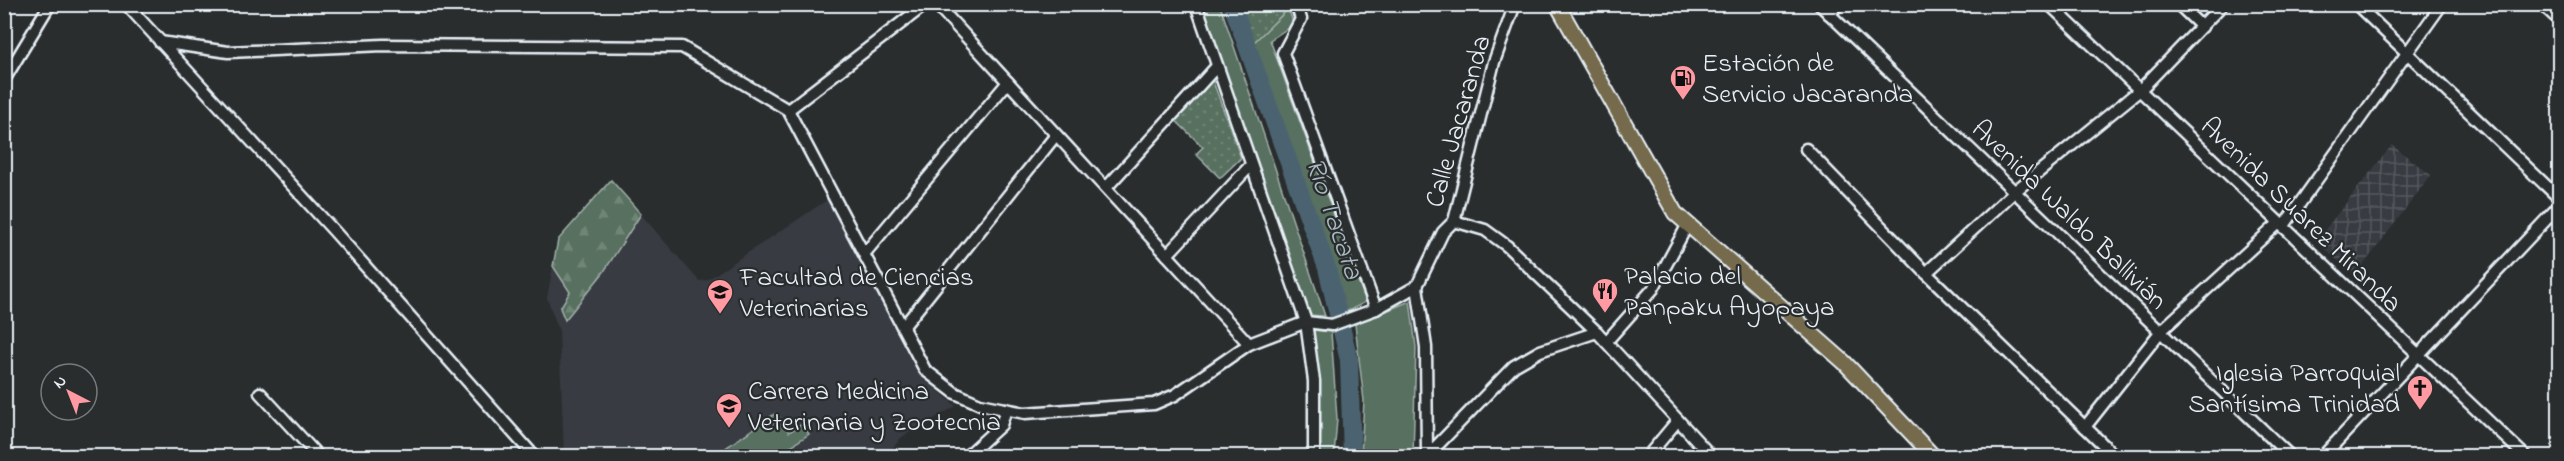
<svg xmlns="http://www.w3.org/2000/svg" width="2564" height="461" font-family="'Indie Flower',sans-serif">
	<defs>
		<pattern id="industrial-grid" width="8" height="8" patternUnits="userSpaceOnUse" patternTransform="scale(1.5)"><rect width="8" height="8" fill="#393b42"/><path d="M0 4h8M4 0v8" fill="none" stroke="#56585e"/></pattern>
		<pattern id="forest-firs" width="22" height="20" patternUnits="userSpaceOnUse" patternTransform="scale(1.5)"><rect width="22" height="20" fill="#58705e"/><path d="M5 1l3.5 6h-7zM16 11l3.5 6h-7z" fill="#708576"/></pattern>
		<pattern id="park-dots" width="8" height="8" patternUnits="userSpaceOnUse" patternTransform="scale(1.5)"><rect width="8" height="8" fill="#58705e"/><path d="M2 2h.1M6 6h.1" fill="none" stroke="#708576" stroke-width="1.8" stroke-linecap="round"/></pattern>
	</defs>
	<rect width="100%" height="100%" fill="#2a2d2e"/>
	<filter id="ink" filterUnits="userSpaceOnUse"><feTurbulence type="fractalNoise" baseFrequency=".0167" numOctaves="2"/><feDisplacementMap in="SourceGraphic" scale="12" xChannelSelector="R" yChannelSelector="G"/><feConvolveMatrix kernelMatrix="1 2 1 2 8 2 1 2 1" color-interpolation-filters="sRGB"/></filter>
	<g filter="url(#ink)">
		<!-- built -->
		<path fill="#393b42" d="M611 180 699 281 707 280 827 200 918 374 956 406 902 437 886 456H564L559 331 547 298 558 240Z"/>
		<!-- industrial -->
		<path fill="url(#industrial-grid)" d="M2392 145 2431 175 2355 276 2316 241Z"/>
		<!-- grass -->
		<g fill="#58705e" stroke="#a0b0ab" stroke-width="1.5">
			<path d="M1203 5H1220L1325 316 1307 315Z"/>
			<path d="M1288 9 1294 24 1270 40 1366 302 1344 313 1315 213 1253 43Z"/>
			<path d="M1410 301 1416 347 1413 456H1361L1364 401 1355 324Z"/>
			<path d="M1312 330 1331 332 1337 419 1334 456H1319L1321 428Z"/>
			<path d="M776 413 789 432 802 424 809 434 776 456H714Z"/>
		</g>
		<!-- forest -->
		<path fill="url(#forest-firs)" stroke="#a0b0ab" stroke-width="1.5" d="M611 180 641 214 603 273 565 320 560 308 570 292 553 266 558 240Z"/>
		<!-- park -->
		<g fill="url(#park-dots)" stroke="#a0b0ab" stroke-width="1.5">
			<path d="M1240 5H1286L1288 9 1253 43Z"/>
			<path d="M1211 76 1241 158 1220 178 1196 154 1203 147 1171 116Z"/>
		</g>
		<g fill="none" stroke-linecap="round" stroke-linejoin="round">
			<!-- river -->
			<path stroke="#4c6470" stroke-width="18" d="M1232 4 1327 268 1349 360 1352 456"/>
			<!-- minor casing -->
			<g stroke="#e8f1f8" stroke-width="15">
				<g id="minor">
					<path d="M126 4 334 231 534 456"/>
					<path d="M936 4 1249 344"/>
					<path d="M1196 4 1306 322 1314 381V456"/>
					<path d="M1296 4 1301 19 1283 53 1376 309"/>
					<path d="M1819 4 2290 456"/>
					<path d="M2049 4 2525 456"/>
					<path d="M2178 4 2202 27"/>
					<path d="M2356 4 2560 199"/>
					<path d="M2542 4 2560 21"/>
					<path d="M1829 14 1839 4"/>
					<path d="M160 42 228 52 383 45 682 47 788 110 925 370 955 393 980 404 1025 413 1154 404 1175 395 1249 344 1306 322 1332 325 1376 309 1417 286"/>
					<path d="M4 80 50 4"/>
					<path d="M788 110 926 4"/>
					<path d="M1806 149 1926 273 2115 456"/>
					<path d="M1106 188 1217 66"/>
					<path d="M1454 221 1485 230 1507 246 1597 332 1711 456"/>
					<path d="M2283 227 2442 4"/>
					<path d="M865 253 1008 82"/>
					<path d="M1167 255 1251 165"/>
					<path d="M1926 273 2014 192 2140 90 2223 4"/>
					<path d="M904 326 1056 135"/>
					<path d="M1606 342 1653 289 1688 224"/>
					<path d="M260 393 318 456"/>
					<path d="M2085 427 2161 331 2279 223"/>
					<path d="M967 456 1001 425 1006 409"/>
					<path d="M1427 456 1426 347 1417 286 1443 232 1454 221 1494 62 1515 4"/>
					<path d="M1427 456 1514 366 1540 351 1597 332"/>
					<path d="M1648 456 1678 420"/>
					<path d="M2323 456 2560 205"/>
				</g>
			</g>
			<!-- major casing -->
			<g stroke="#e8f1f8" stroke-width="18">
				<path id="major" d="M1557 4 1675 213 1844 362 1933 456"/>
			</g>
			<!-- minor -->
			<use href="#minor" stroke="#2a2d2e" stroke-width="10"/>
			<!-- major -->
			<use href="#major" stroke="#746b4b" stroke-width="14"/>
		</g>
	</g>
	<!-- icons -->
	<defs>
		<g id="fuel-pin" transform="scale(1.35)"><path d="M0 17L-7.5 6A9.5 9.5 0 1 1 7.5 6Z" fill="#ff9aa2" stroke="#2a2d2e"/><path d="M-5.5-6h7V0h2V4h1.3V-2.5L3-4.5l.8-.8L6-3V5H2.5V1h-1V6h-7ZM-4.2-4.7v3.2H.2V-4.7Z" fill="#111"/></g>
		<g id="restaurant-pin" transform="scale(1.35)"><path d="M0 17L-7.5 6A9.5 9.5 0 1 1 7.5 6Z" fill="#ff9aa2" stroke="#2a2d2e"/><path d="M-5-6h1v4h1v-4h1v4h1v-4h1v5L-1.5 .5V6h-2V.5L-5-1ZM5-6V6H3V1.5H1.5Q1.5-4 5-6Z" fill="#111"/></g>
		<g id="university-pin" transform="scale(1.35)"><path d="M0 17L-7.5 6A9.5 9.5 0 1 1 7.5 6Z" fill="#ff9aa2" stroke="#2a2d2e"/><path d="M0-5L7-2L0 1L-7-2ZM-4 1L0 2.5L4 1V4Q0 6-4 4Z" fill="#111"/></g>
		<g id="church-pin" transform="scale(1.35)"><path d="M0 17L-7.5 6A9.5 9.5 0 1 1 7.5 6Z" fill="#ff9aa2" stroke="#2a2d2e"/><path d="M-1.2-6h2.4v3.5h3.3v2.4h-3.3V6h-2.4V-.1h-3.3v-2.4h3.3Z" fill="#111"/></g>
	</defs>
	<g fill-rule="evenodd">
		<use href="#fuel-pin" x="1683" y="78"/>
		<use href="#restaurant-pin" x="1605" y="291"/>
		<use href="#university-pin" x="720" y="292"/>
		<use href="#church-pin" x="2420" y="388"/>
		<use href="#university-pin" x="729" y="406"/>
	</g>
	<g text-anchor="middle" stroke-width="4.5" stroke-linejoin="round" paint-order="stroke">
		<!-- poi labels -->
		<g font-size="27" fill="#e8f1f8" stroke="#2a2d2e" text-anchor="start">
			<text x="1702" y="71">Estación de<tspan x="1702" dy="31">Servicio Jacaranda</tspan></text>
			<text x="1624" y="284">Palacio del<tspan x="1624" dy="31">Panpaku Ayopaya</tspan></text>
			<text x="740" y="285">Facultad de Ciencias<tspan x="740" dy="31">Veterinarias</tspan></text>
			<text x="2400" y="381" text-anchor="end">Iglesia Parroquial<tspan x="2400" dy="31">Santísima Trinidad</tspan></text>
			<text x="748" y="399">Carrera Medicina<tspan x="748" dy="31">Veterinaria y Zootecnia</tspan></text>
		</g>
		<!-- street labels -->
		<g font-size="27" fill="#e8f1f8" stroke="#2a2d2e">
			<text transform="translate(1457 121) rotate(-74)" y="9">Calle Jacaranda</text>
			<text transform="translate(2070 214) rotate(44)" y="9">Avenida Waldo Ballivián</text>
			<text transform="translate(2302 214) rotate(44)" y="9">Avenida Suarez Miranda</text>
		</g>
		<!-- water labels -->
		<g font-size="28" font-style="italic" fill="#aab9c2" stroke="#2a2d2e">
			<text transform="translate(1336 218) rotate(71)" y="10">Río Tacata</text>
		</g>
	</g>
	<!-- margin -->
	<rect width="2564" height="461" fill="none" stroke="#2a2d2e" stroke-width="24"/>
	<rect x="12" y="12" width="2540" height="437" fill="none" stroke="#e8f1f8" stroke-width="2" filter="url(#ink)"/>
	<!-- north arrow -->
	<g transform="translate(69 392) rotate(318)"><circle r="28" fill="#2a2d2e" stroke="#767b7f" stroke-width="1.5"/>
	<path d="M0-4.5L10 22L0 15L-10 22Z" fill="#ff9aa2"/>
	<text y="-9" font-size="16" font-weight="bold" text-anchor="middle" fill="#e8f1f8">N</text>
	</g>
</svg>
